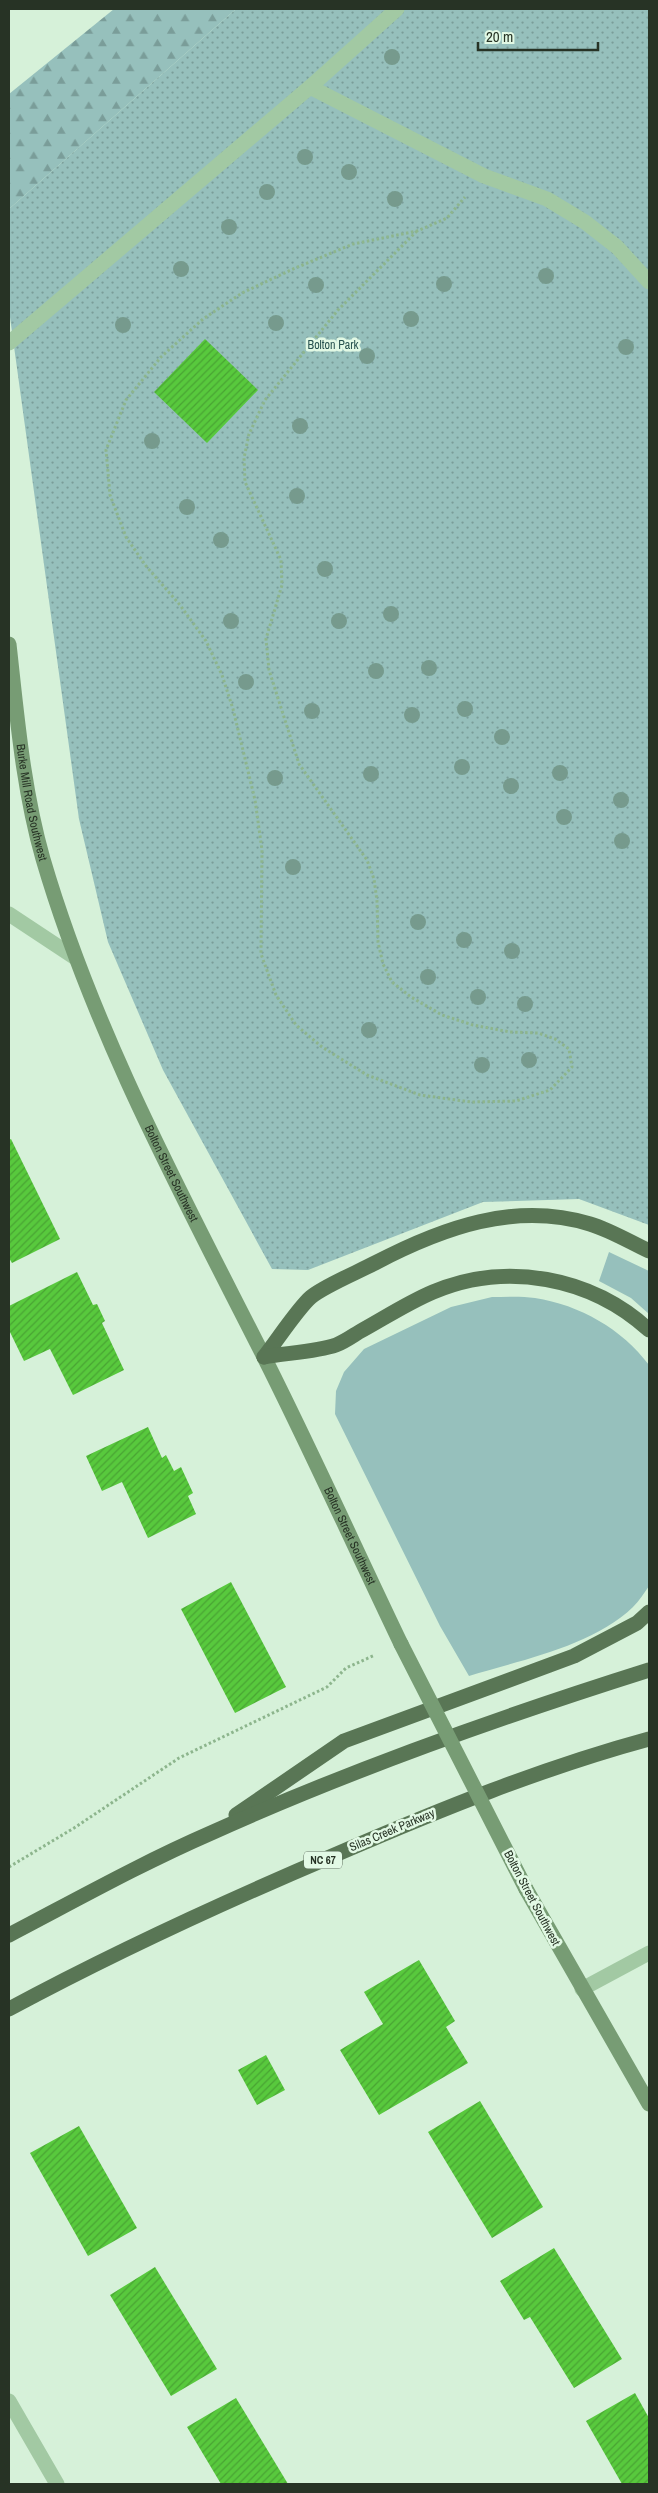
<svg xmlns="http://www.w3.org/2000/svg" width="658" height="2493" font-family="'Archivo Narrow',sans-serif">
	<defs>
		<pattern id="forest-firs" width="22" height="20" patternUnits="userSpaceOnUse" patternTransform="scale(1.25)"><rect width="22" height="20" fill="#96c0bc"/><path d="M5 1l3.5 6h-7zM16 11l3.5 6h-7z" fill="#7a9d99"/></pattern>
		<pattern id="park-dots" width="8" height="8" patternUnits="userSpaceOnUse" patternTransform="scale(1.25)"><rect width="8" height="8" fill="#96c0bc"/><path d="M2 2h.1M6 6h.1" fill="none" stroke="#7a9d99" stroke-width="1.8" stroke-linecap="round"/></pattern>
		<pattern id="building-hatch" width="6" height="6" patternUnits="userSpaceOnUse" patternTransform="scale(1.25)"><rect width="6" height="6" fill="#58c93d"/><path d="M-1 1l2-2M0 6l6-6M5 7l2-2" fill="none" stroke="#49a433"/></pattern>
	</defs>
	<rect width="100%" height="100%" fill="#d6f1d9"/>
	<!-- grass -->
	<g fill="#96c0bc">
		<path d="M609 1252 649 1271V1314L631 1298 599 1281Z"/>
		<path d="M492 1297C506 1297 521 1296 535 1298 580 1305 622 1329 649 1365V1586C644 1593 639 1601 633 1607 593 1646 521 1660 469 1676L440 1626 335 1414 336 1391 344 1372 364 1349 451 1307Z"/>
	</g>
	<!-- forest -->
	<path fill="url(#forest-firs)" d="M114 9H236L9 209V94Z"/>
	<!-- park -->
	<path fill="url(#park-dots)" d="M236 9H649V1225L579 1199 483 1202 308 1270 272 1269 163 1070 108 942 79 819 9 310V209Z"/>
	<!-- building -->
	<g fill="url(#building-hatch)">
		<path d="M205 339 258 390 207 443 154 392Z"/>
		<path d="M11 1139 60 1239 12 1263 9 1258V1140Z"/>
		<path d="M77 1272 93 1305 97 1304 105 1321 102 1323 124 1370 73 1395 50 1349 24 1361 9 1330V1306Z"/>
		<path d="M148 1427 162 1458 166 1455 174 1471 181 1467 193 1493 188 1496 196 1514 148 1538 122 1482 102 1491 86 1456Z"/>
		<path d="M231 1582 286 1687 235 1713 181 1609Z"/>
		<path d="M419 1960 455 2021 446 2027 468 2063 379 2115 340 2050 383 2024 364 1992Z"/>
		<path d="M266 2055 285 2090 257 2105 238 2070Z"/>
		<path d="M480 2101 543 2207 492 2238 428 2132Z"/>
		<path d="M79 2126 137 2228 88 2256 30 2153Z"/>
		<path d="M554 2248 622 2359 574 2388 530 2317 524 2320 500 2281Z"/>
		<path d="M155 2267 217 2369 171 2396 110 2295Z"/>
		<path d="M635 2393 649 2418V2484H622L586 2421Z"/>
		<path d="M236 2398 288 2484H221L187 2427Z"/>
	</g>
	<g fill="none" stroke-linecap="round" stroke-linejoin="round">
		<!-- path -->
		<g stroke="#8db58d" stroke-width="3" stroke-dasharray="2.5 2.5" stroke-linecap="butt">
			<path d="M417 231 338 310 265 400 249 434 244 458 245 482 281 560 282 585 266 639 269 670 299 764 367 860 374 879 377 901 378 942 383 964 392 982 411 997 442 1015 473 1025 510 1032 538 1033 555 1039 569 1049 572 1067 550 1090 516 1101 471 1102 420 1095 367 1075 322 1047 296 1025 276 995 261 954 262 850 255 800 233 709 222 675 206 641 180 605 146 566 126 537 110 495 106 450 126 400 161 357 203 319 242 293 293 269 353 244 417 231 447 218 465 197"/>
			<path d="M9 1867 74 1828 179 1758 327 1687 346 1668 375 1655"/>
		</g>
		<!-- lane -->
		<g stroke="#a2c9a3" stroke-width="15">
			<path d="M310 87 484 176 547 199 585 222 617 247 649 282"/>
			<path d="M9 343 310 87 397 9"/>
			<path d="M582 1989 649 1953"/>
		</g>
		<!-- street -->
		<g stroke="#a2c9a3" stroke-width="15">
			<path d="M9 914 74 957"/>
			<path d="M9 2401 57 2484"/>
		</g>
		<!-- secondary -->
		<g stroke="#779c74" stroke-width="15">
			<path id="s1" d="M9 644C17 716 23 789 43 859 94 1033 181 1193 263 1355 311 1450 355 1548 401 1644"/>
			<path d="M526 1889 649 2104"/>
		</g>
		<!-- primary -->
		<g stroke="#597655" stroke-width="15">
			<path d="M264 1357C276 1342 298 1308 311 1297 324 1286 358 1272 375 1263 442 1228 515 1201 590 1224 610 1230 630 1242 649 1251"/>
			<path d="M264 1357C285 1353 316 1352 336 1345 344 1342 351 1337 359 1332 383 1319 407 1303 433 1292 506 1261 591 1277 649 1330"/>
			<path d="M236 1815 344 1741 574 1656 637 1623 649 1612"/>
			<path d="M9 1935C76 1900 142 1863 211 1833 353 1769 500 1717 649 1670"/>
			<path d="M9 2009C115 1952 226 1901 337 1854 439 1810 542 1768 649 1739"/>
		</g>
		<!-- secondary-bridge -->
		<path stroke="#779c74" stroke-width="15" d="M401 1644 526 1889"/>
	</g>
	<!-- trees -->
	<g fill="#769a8d">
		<circle cx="392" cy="57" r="8"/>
		<circle cx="305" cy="157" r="8"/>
		<circle cx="349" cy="172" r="8"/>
		<circle cx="267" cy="192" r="8"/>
		<circle cx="395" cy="199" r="8"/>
		<circle cx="229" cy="227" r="8"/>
		<circle cx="181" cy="269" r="8"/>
		<circle cx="546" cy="276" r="8"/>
		<circle cx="444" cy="284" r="8"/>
		<circle cx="316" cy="285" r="8"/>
		<circle cx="411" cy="319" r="8"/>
		<circle cx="276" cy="323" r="8"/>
		<circle cx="123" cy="325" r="8"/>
		<circle cx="626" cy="347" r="8"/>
		<circle cx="367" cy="356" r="8"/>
		<circle cx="300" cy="426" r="8"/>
		<circle cx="152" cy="441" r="8"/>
		<circle cx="297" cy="496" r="8"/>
		<circle cx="187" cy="507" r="8"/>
		<circle cx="221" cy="540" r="8"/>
		<circle cx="325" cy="569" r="8"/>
		<circle cx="391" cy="614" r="8"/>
		<circle cx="231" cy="621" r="8"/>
		<circle cx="339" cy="621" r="8"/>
		<circle cx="429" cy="668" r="8"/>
		<circle cx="376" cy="671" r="8"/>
		<circle cx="246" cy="682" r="8"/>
		<circle cx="465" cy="709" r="8"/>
		<circle cx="312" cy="711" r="8"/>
		<circle cx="412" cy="715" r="8"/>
		<circle cx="502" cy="737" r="8"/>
		<circle cx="462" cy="767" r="8"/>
		<circle cx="560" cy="773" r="8"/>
		<circle cx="371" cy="774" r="8"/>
		<circle cx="275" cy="778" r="8"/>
		<circle cx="511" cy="786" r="8"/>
		<circle cx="621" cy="800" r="8"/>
		<circle cx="564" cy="817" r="8"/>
		<circle cx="622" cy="841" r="8"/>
		<circle cx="293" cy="867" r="8"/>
		<circle cx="418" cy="922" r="8"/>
		<circle cx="464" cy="940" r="8"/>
		<circle cx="512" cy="951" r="8"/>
		<circle cx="428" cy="977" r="8"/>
		<circle cx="478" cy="997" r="8"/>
		<circle cx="525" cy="1004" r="8"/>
		<circle cx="369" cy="1030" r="8"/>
		<circle cx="529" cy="1060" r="8"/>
		<circle cx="482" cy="1065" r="8"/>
	</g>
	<g text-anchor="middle" stroke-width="5" stroke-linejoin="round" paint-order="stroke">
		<!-- shield labels -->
		<rect fill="#e2f9e5" stroke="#5f6e5f" stroke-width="1" x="304" y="1851.5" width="38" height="17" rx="4"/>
		<g font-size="11" font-weight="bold" fill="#273325">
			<text x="323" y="1864">NC 67</text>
		</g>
		<!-- park labels -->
		<g font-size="12" fill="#28524f" stroke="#e2f9e5">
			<text x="333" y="349">Bolton Park</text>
		</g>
		<!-- street labels -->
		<g font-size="12" fill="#273325" stroke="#e2f9e5">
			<text dy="4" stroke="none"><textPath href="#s1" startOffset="160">Burke Mill Road Southwest</textPath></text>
			<text dy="4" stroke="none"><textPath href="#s1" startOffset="558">Bolton Street Southwest</textPath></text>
			<text dy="4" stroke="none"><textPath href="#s1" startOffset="962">Bolton Street Southwest</textPath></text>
			<text transform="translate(392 1830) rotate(-23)" y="4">Silas Creek Parkway</text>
			<text transform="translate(532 1898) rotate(62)" y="4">Bolton Street Southwest</text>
		</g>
	</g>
	<!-- border -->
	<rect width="658" height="2493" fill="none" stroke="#273325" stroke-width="20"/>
	<!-- scale -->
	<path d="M478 42v8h120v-8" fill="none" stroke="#273325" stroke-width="2.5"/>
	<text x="486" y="42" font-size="15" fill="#273325" stroke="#e2f9e5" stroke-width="4" paint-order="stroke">20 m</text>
</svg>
